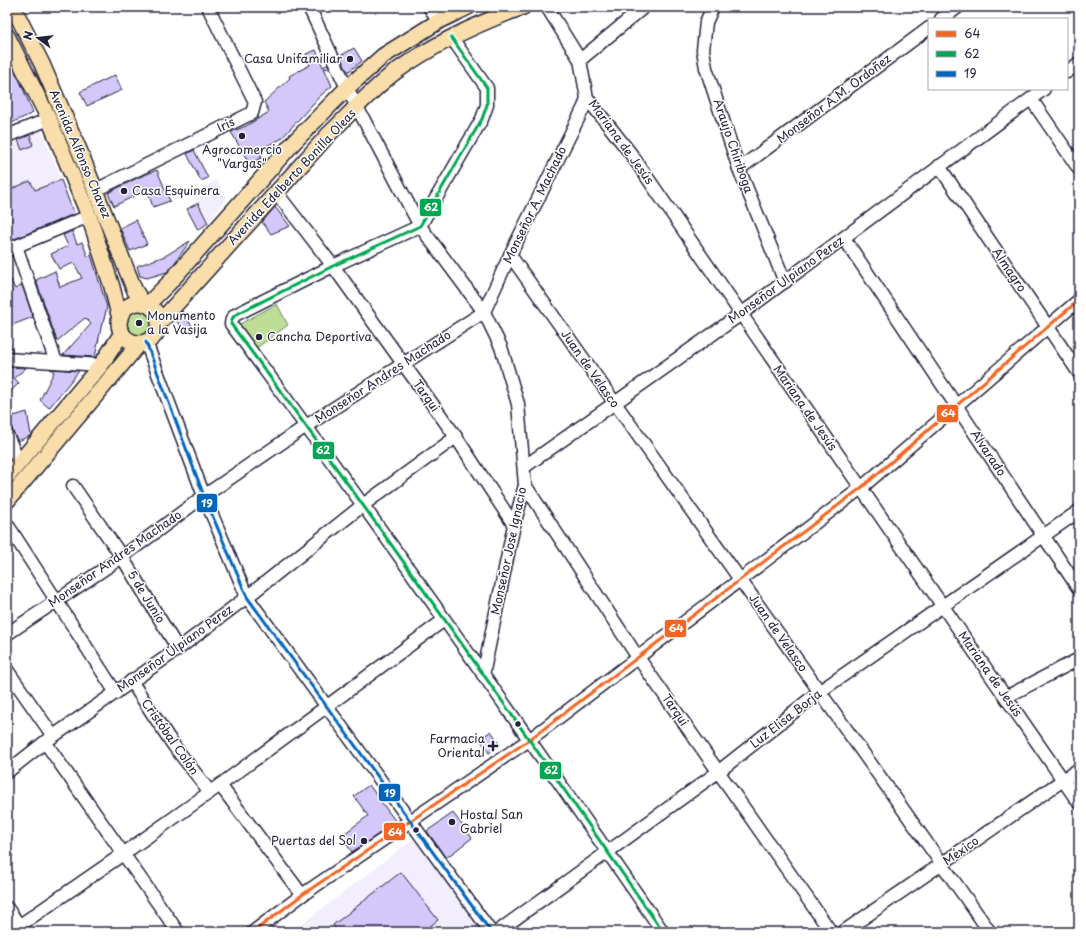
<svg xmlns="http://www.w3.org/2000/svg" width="1086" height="939" font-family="'Playpen Sans',sans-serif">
	<rect width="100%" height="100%" fill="#fff"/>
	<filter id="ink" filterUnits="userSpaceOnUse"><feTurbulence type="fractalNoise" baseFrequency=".025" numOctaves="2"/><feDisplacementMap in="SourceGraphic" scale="8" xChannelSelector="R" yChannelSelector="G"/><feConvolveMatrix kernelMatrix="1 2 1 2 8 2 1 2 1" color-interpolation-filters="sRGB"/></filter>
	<g filter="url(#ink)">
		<!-- built -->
		<g fill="#f2eefd">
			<path d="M41 130 61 180 35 190 30 181 7 191V143Z"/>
			<path d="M216 180 227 198 208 223 194 194Z"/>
			<path d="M413 839 484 932H292Z"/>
		</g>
		<!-- green -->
		<g fill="#bede96" stroke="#708068">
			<path d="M277 304 288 325 255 349 238 325Z"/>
			<circle cx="139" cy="323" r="14"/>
		</g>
		<!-- building -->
		<g fill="#d4c7f9" stroke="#22223b">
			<path d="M354 48 362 61 349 71H347L340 56Z"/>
			<path d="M316 50 323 67 328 64 330 69 324 68 332 86 320 96 281 139 258 150 262 158 249 163 231 132 246 126 269 112 264 102 290 78 289 76 310 65 306 54Z"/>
			<path d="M7 57 20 81 33 113 7 125Z"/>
			<path d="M115 75 122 90 87 106 80 92Z"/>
			<path d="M30 135 33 145 22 150 18 140Z"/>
			<path d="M194 150 208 178 201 181 187 154Z"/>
			<path d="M157 170 170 201 153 207 147 190 114 206 108 193 137 178Z"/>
			<path d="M61 180 74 214 7 242V222L11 221 7 212V191L30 181 35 190Z"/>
			<path d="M198 203 208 223 198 230 187 209Z"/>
			<path d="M275 207 290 226 271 234 262 222Z"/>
			<path d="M136 220 147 244 130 251 120 228Z"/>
			<path d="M72 231 77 244 82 242 88 257 91 255 107 307 103 323H102L95 357 63 355 91 324 85 318 57 341 36 280 55 271 60 287 82 278 74 263 59 269 51 254 68 246 63 235Z"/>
			<path d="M190 241 176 261 167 272 147 278 140 276 137 266 165 256Z"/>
			<path d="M7 271 15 289 22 285 33 317 7 327Z"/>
			<path d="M182 311 192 326 185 332 175 319Z"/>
			<path d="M7 338H8L13 352H7Z"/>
			<path d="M7 367 26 368 14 378 19 383 7 395Z"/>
			<path d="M50 369 79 371 49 408 40 400 54 372Z"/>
			<path d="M7 401 14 416 27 412 31 435 30 436 18 441 7 421Z"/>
			<path d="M491 731 500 745 489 753 480 739Z"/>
			<path d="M369 785 396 822 352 852 341 836 368 816 354 796Z"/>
			<path d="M453 813 472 838 446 858 427 831Z"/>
			<path d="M401 872 438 920 423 932H338L333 925Z"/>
		</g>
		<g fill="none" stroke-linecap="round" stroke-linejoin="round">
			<!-- minor casing -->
			<g stroke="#22223b" stroke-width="15">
				<g id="minor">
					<path d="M309 7 347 88 420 226 484 312 501 347 518 404 525 485 514 525 483 675"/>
					<path d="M429 7 439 21"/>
					<path d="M547 7 580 60 587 98 631 154 861 488 1079 803"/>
					<path d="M713 7 706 22 703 50 706 68 739 169 785 282"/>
					<path d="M941 19 958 7"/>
					<path d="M451 37 487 88V105L482 119 420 226 333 266 235 315 232 319 231 324C379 524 522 728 663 932"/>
					<path d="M580 60 644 7"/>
					<path d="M1067 72 1079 63"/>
					<path d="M1031 99 1079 169"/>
					<path d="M7 136 49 119"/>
					<path d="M939 166 1079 373"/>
					<path d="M739 169 929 28"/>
					<path d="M96 190 252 113 255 102 208 7"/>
					<path d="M276 192 333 266 456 437 514 525"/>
					<path d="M844 238 1079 589"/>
					<path d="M16 246 56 362"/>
					<path d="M7 250 89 216"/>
					<path d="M510 255 990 932"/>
					<path d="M146 342 204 496 247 597 491 932"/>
					<path d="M7 359 101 365"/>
					<path d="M7 435 19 463"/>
					<path d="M524 467 741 314 1044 89"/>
					<path d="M525 485 637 656 831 932"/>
					<path d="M73 486 122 557 178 649"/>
					<path d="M7 524 116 693"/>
					<path d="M7 634 122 557 204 496 306 426 484 312 510 255 584 107 587 98"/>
					<path d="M7 670 53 736"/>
					<path d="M131 681 174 746 210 792"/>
					<path d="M1006 697 1079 659"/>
					<path d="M45 742 178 932"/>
					<path d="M7 772 45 742 178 649 247 597 363 505 456 437"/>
					<path d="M220 785 302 895"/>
					<path d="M7 908 23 931"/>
					<path d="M10 932 123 854 220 785 444 620"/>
					<path d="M253 932 302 895 529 740 861 488 1079 300"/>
					<path d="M497 932 718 772 819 692 1079 511"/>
					<path d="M843 932 1079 769"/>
				</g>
			</g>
			<!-- major casing -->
			<g stroke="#22223b" stroke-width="18">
				<g id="major">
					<path d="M13 7 42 64 80 152 127 271 135 291 143 303"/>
					<path d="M7 36 49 119 89 216 112 287 120 319"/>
					<circle cx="139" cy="323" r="20"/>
					<path d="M146 304 150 302 168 284 294 142 347 88 383 56 439 21 468 7"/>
					<path d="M160 322 328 135C350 114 371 90 395 72 434 44 478 23 523 7"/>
					<path d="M7 477 101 365 122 333"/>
					<path d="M7 501 140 343"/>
				</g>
			</g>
			<!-- minor -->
			<use href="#minor" stroke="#fff" stroke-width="12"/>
			<!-- major -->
			<use href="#major" stroke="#f9deab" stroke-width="15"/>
			<!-- bus-1 casing -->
			<g stroke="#fff" stroke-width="6">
				<path id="bus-1" d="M253 932 302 895 529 740 861 488 1079 300"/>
			</g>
			<!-- bus-2 casing -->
			<g stroke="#fff" stroke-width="6">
				<path id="bus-2" d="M451 37 487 88V105L482 119 420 226 333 266 235 315 232 319 231 324C379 524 522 728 663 932"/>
			</g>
			<!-- bus-3 casing -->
			<g stroke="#fff" stroke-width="6">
				<path id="bus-3" d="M146 342 204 496 247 597 491 932"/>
			</g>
			<!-- bus-1 -->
			<use href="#bus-1" stroke="#f26522" stroke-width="3"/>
			<!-- bus-2 -->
			<use href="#bus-2" stroke="#00a651" stroke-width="3"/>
			<!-- bus-3 -->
			<use href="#bus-3" stroke="#0065bd" stroke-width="3"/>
		</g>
	</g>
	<!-- markers -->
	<g fill="#22223b" stroke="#fff" stroke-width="1.5">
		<circle cx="350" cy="59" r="4"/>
		<circle cx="242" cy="136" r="4"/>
		<circle cx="124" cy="191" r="4"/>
		<circle cx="139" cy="323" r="4"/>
		<circle cx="259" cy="337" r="4"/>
		<circle cx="518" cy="724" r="3.5"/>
		<path d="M491 740h4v4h4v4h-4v4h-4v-4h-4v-4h4z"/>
		<circle cx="452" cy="822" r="4"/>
		<circle cx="416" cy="830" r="3.5"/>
		<circle cx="364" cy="841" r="4"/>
	</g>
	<g text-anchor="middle" stroke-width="3" stroke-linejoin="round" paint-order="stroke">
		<!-- poi labels -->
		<g font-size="12" fill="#22223b" stroke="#fff" text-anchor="start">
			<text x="342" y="63" text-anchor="end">Casa Unifamiliar</text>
			<text x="242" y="154" text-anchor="middle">Agrocomercio<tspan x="242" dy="14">"Vargas"</tspan></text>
			<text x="132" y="195">Casa Esquinera</text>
			<text x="147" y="320">Monumento<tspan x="147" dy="14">a la Vasija</tspan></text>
			<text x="267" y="341">Cancha Deportiva</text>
			<text x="485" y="743" text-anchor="end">Farmacia<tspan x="485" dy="14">Oriental</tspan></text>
			<text x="460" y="819">Hostal San<tspan x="460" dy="14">Gabriel</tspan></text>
			<text x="356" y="845" text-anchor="end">Puertas del Sol</text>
		</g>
		<!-- street labels -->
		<g font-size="12" fill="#22223b" stroke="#fff">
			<text transform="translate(834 99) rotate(-37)" y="4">Monseñor A.M. Ordoñez</text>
			<text transform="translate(226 125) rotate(-26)" y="4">Iris</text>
			<text transform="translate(621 142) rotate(54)" y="4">Mariana de Jesús</text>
			<text transform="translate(733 146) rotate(71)" y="4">Araujo Chiriboga</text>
			<text transform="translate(80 154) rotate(67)" y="4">Avenida Alfonso Chavez</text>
			<text transform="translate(292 177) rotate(-47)" y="4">Avenida Edelberto Bonilla Oleas</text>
			<text transform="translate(535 205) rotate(-64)" y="4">Monseñor A. Machado</text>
			<text transform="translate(1009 270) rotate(56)" y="4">Almagro</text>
			<text transform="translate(786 280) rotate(-36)" y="4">Monseñor Ulpiano Perez</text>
			<text transform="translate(590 369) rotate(55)" y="4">Juan de Velasco</text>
			<text transform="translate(383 377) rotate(-33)" y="4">Monseñor Andres Machado</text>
			<text transform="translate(426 396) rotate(54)" y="4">Tarqui</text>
			<text transform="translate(805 408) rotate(55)" y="4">Mariana de Jesús</text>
			<text transform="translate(988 453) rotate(56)" y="4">Alvarado</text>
			<text transform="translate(509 551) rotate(-78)" y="4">Monseñor Jose Ignacio</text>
			<text transform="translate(115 559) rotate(-35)" y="4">Monseñor Andres Machado</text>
			<text transform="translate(146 597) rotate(58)" y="4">5 de Junio</text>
			<text transform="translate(778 633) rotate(55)" y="4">Juan de Velasco</text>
			<text transform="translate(175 649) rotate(-36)" y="4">Monseñor Ulpiano Perez</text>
			<text transform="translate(990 674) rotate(55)" y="4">Mariana de Jesús</text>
			<text transform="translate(675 710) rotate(55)" y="4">Tarqui</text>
			<text transform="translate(786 719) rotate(-38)" y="4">Luz Elisa Borja</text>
			<text transform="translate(170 737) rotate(55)" y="4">Cristóbal Colón</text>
			<text transform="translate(961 851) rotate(-35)" y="4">México</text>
		</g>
	</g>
	<g stroke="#fff" stroke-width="1.5">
		<rect x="419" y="198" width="23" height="19" rx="4" fill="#00a651"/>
		<rect x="936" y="404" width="23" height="19" rx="4" fill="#f26522"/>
		<rect x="312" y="441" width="23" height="19" rx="4" fill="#00a651"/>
		<rect x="196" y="493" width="22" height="20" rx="4" fill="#0065bd"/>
		<rect x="664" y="619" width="23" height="19" rx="4" fill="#f26522"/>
		<rect x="539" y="761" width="23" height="19" rx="4" fill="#00a651"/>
		<rect x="378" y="783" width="23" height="19" rx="4" fill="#0065bd"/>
		<rect x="383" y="822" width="23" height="19" rx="4" fill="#f26522"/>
	</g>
	<g font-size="11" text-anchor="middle" font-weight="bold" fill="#fff">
		<text x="431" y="211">62</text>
		<text x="948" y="417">64</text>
		<text x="323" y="454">62</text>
		<text x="207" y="507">19</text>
		<text x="676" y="632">64</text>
		<text x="551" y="774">62</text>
		<text x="390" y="797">19</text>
		<text x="395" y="836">64</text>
	</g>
	<!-- margin -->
	<rect width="1086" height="939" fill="none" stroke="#fff" stroke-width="24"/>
	<rect x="12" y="12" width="1062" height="915" fill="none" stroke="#22223b" stroke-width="1.5" filter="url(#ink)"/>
	<!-- legend -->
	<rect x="928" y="18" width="140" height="72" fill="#ffffff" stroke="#a7a7b1"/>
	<rect x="936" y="31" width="20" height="6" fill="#f26522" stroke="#a7a7b1"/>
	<text x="964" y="38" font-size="12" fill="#22223b">64</text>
	<rect x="936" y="51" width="20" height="6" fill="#00a651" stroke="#a7a7b1"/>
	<text x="964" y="58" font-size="12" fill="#22223b">62</text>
	<rect x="936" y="71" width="20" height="6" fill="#0065bd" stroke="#a7a7b1"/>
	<text x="964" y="78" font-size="12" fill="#22223b">19</text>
	<!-- north arrow -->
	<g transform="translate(38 38) rotate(285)" stroke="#ffffff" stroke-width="3" paint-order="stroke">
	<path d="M0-3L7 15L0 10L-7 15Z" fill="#22223b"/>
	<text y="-6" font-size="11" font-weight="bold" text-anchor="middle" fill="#22223b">N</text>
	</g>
</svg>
